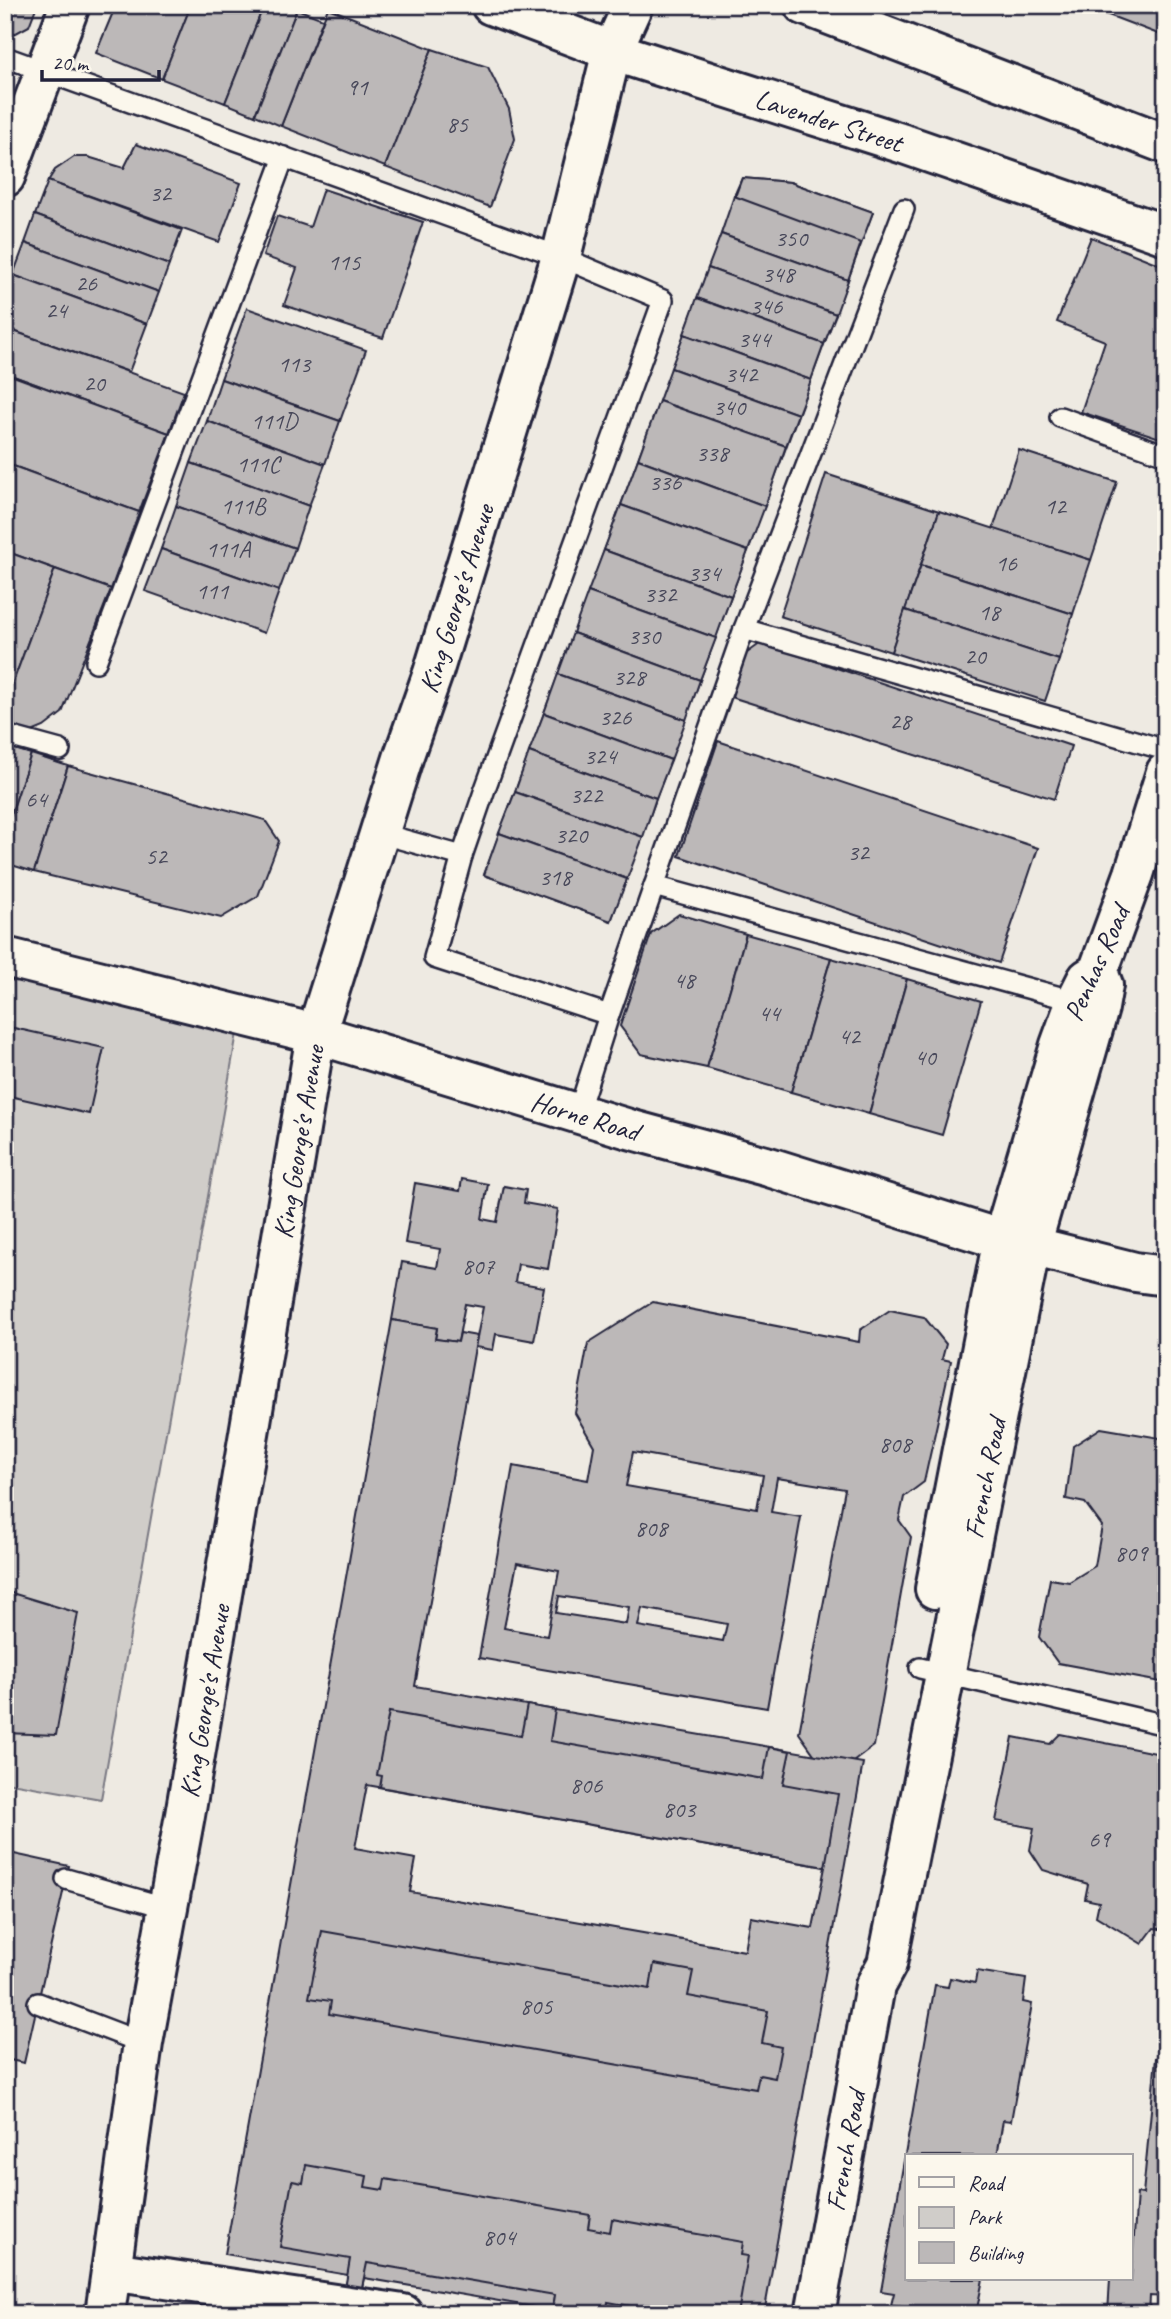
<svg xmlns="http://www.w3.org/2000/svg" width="1171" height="2319" font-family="Caveat,sans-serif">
	<rect width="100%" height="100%" fill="#eeeae2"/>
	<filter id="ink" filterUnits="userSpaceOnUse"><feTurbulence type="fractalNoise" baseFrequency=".0143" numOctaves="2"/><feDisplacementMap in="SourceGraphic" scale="14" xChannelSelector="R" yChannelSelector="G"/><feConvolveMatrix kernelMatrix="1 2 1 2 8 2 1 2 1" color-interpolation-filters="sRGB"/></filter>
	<g filter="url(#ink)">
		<!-- green -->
		<path fill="#d0cdc9" stroke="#797882" stroke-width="2" d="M5 970 237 1033 101 1799 5 1782Z"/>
		<!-- building -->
		<g fill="#bcb8b8" stroke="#22223b" stroke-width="2" fill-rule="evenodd">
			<path d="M5 5H37L29 26 5 39Z"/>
			<path d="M116 5H191L162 79 96 53Z"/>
			<path d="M191 5H264L225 103 162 79Z"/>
			<path d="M264 5H287L297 9 255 115 225 103Z"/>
			<path d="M1082 5H1166V37Z"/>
			<path d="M328 8 432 49 385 167 281 126Z"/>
			<path d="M297 9 323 19 281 126 255 115Z"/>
			<path d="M432 49 488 67 509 109 515 139 490 207 385 167Z"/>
			<path d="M136 144 241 183 219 242 48 181 55 170 74 157H88L124 168Z"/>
			<path d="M742 178 790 182 873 212 861 243 734 196Z"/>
			<path d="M742 178 790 182 873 212 611 921 484 875Z"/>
			<path d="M48 181 182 230 169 265 35 215Z"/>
			<path d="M323 189 423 222 383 338 284 305 297 268 263 256 277 216 310 227Z"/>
			<path d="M734 196 861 243 848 280 721 234Z"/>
			<path d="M35 215 169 265 159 292 25 243Z"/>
			<path d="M721 234 848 280 836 314 708 268Z"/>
			<path d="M1091 237 1166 267V435L1160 438 1081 412 1105 341 1057 322Z"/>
			<path d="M25 243 159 292 147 324 13 275Z"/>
			<path d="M708 268 836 314 824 344 697 298Z"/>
			<path d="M13 275 147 324 129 372 5 328V295Z"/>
			<path d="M697 298 824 344 811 380 684 334Z"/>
			<path d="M247 308 366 350 340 421 221 379Z"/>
			<path d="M5 328 184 392 169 433 5 373Z"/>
			<path d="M684 334 811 380 798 414 671 368Z"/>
			<path d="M671 368 798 414 786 446 659 401Z"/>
			<path d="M5 373 169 433 139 512 5 463Z"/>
			<path d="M221 379 340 421 325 464 207 421Z"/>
			<path d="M659 401 786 446 765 506 638 459Z"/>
			<path d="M207 421 325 464 309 506 191 463Z"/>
			<path d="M1019 450 1117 482 1091 560 993 529Z"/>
			<path d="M638 459 765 506 748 551 621 505Z"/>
			<path d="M5 463 139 512 111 589 5 551Z"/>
			<path d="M191 463 309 506 295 548 176 506Z"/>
			<path d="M826 474 939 511 891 652 780 616Z"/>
			<path d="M621 505 748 551 731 596 604 550Z"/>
			<path d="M176 506 295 548 279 591 161 549Z"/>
			<path d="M939 511 1091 560 1073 614 921 565Z"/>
			<path d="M161 549 279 591 264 633 145 591Z"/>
			<path d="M604 550 731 596 716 638 588 592Z"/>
			<path d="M5 551 55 569 5 704Z"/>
			<path d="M921 565 1073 614 1059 660 905 610Z"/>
			<path d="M55 569 111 589 62 713 44 727 27 734 5 727V704Z"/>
			<path d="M588 592 716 638 700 680 573 633Z"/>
			<path d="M905 610 1059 660 1045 701 891 652Z"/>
			<path d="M573 633 700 680 686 720 558 674Z"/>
			<path d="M761 643 1071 746 1054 799 725 695 736 661Z"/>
			<path d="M558 674 686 720 671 760 544 713Z"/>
			<path d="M544 713 671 760 656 798 529 752Z"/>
			<path d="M718 741 1038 848 999 963 679 856Z"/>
			<path d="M5 746 31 754 5 833Z"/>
			<path d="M529 752 656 798 643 837 515 792Z"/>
			<path d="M31 754 68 766 34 872 5 863V833Z"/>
			<path d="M68 766 265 820 279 841 258 896 221 918 34 872Z"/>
			<path d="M515 792 643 837 627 879 499 833Z"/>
			<path d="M499 833 627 879 611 921 484 875Z"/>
			<path d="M679 914 746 934 707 1068 641 1054 620 1026 651 934Z"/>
			<path d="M746 934 831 958 791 1092 707 1068Z"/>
			<path d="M831 958 907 979 869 1114 791 1092Z"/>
			<path d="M907 979 981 1001 942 1135 869 1114Z"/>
			<path d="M5 1026 104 1048 89 1114 5 1095Z"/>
			<path d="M462 1179 488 1184 482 1219 497 1222 504 1186 526 1190 524 1203 558 1209 548 1269 518 1264 515 1282 544 1287 534 1341 496 1334 493 1350 475 1347 483 1307 465 1304 458 1342 435 1339 437 1328 392 1320 402 1262 437 1268 440 1249 405 1243 415 1183 460 1191Z"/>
			<path d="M653 1302 859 1342 860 1330 890 1310 924 1317 946 1344 942 1359 951 1361 924 1482 904 1497 899 1520 911 1537 874 1746 849 1765 816 1757 799 1733 845 1489 777 1478 771 1512 801 1517 767 1708 479 1658 513 1466 588 1480 594 1446 575 1413 588 1343ZM633 1452 763 1475 757 1509 626 1486ZM517 1563 559 1571 547 1636 504 1628ZM559 1596 629 1607 626 1624 556 1613ZM642 1608 727 1624 723 1641 638 1626Z"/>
			<path d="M392 1320 437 1328 435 1339 458 1342 460 1333 477 1336 415 1686 863 1763 764 2314H552V2310L364 2278 361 2292 345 2289 348 2275 225 2254ZM367 1785 825 1867 813 1928 751 1917 745 1951 410 1892 416 1859 355 1848Z"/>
			<path d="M1101 1428 1166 1439V1683L1058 1663 1039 1637 1050 1579 1069 1582 1095 1566 1102 1526 1085 1503 1066 1499 1073 1446Z"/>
			<path d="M5 1591 78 1613 56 1735 5 1733Z"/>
			<path d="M527 1705 555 1710 550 1741 763 1779 769 1747 790 1751 783 1784 838 1794 825 1867 380 1787 382 1776 377 1775 389 1712 521 1736Z"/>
			<path d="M1060 1734 1166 1755V1930L1154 1928 1142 1944 1096 1916 1099 1902 1085 1899 1088 1884 1043 1870 1030 1850 1034 1828 996 1821 1013 1737 1050 1744Z"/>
			<path d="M5 1852 69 1866 24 2063 5 2059Z"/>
			<path d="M322 1931 650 1989 654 1964 693 1971 688 1996 768 2011 762 2043 781 2047 775 2078 759 2075 756 2089 329 2014 331 2001 309 1998Z"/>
			<path d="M1165 1947H1166V2000L1158 1999Z"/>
			<path d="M977 1971 1026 1979 1023 2002 1032 2004 1011 2121 1003 2120 997 2156H907V2279H983L977 2309 966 2307 965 2314H915L916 2309 891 2305 894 2293 881 2291 935 1985 948 1987 950 1978 975 1983Z"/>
			<path d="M1166 2054V2271H1163V2275L1166 2276V2297L1150 2296 1149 2314H1108L1110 2279H1131L1137 2193 1143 2194 1156 2058 1165 2060Z"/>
			<path d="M306 2165 367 2176 365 2187 383 2190 385 2179 590 2215 588 2228 610 2232 612 2219 743 2242 741 2255 748 2256 738 2314H675L608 2302 606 2314H552L555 2295 367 2263 361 2292 345 2289 350 2259 280 2247 292 2181 303 2183Z"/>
		</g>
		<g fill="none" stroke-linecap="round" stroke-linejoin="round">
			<!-- lane casing -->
			<g stroke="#22223b" stroke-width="24">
				<g id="lane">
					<path d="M5 57 561 257 663 300 485 789 462 856 434 958 609 1015"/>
					<path d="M1060 417 1166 455"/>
					<path d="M744 629 1166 750"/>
					<path d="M96 662 284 157"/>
					<path d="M5 735 60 750"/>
					<path d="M379 833 462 856"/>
					<path d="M654 886 1082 1003"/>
					<path d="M578 1113 609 1015 744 629 904 209"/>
					<path d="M920 1668 1166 1725"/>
					<path d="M66 1879 168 1908"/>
					<path d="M38 2003 143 2043"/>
				</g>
			</g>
			<!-- street casing -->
			<g stroke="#22223b" stroke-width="44">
				<g id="street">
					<path d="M5 177 70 5"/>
					<path id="s1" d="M5 957 316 1034 629 1129 769 1167 987 1235 1135 1272 1166 1276"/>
					<path d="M935 1589 1003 1238 1060 1045 1076 1001 1087 979 1098 972 1134 874 1166 772"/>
					<path d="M111 2271 403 2314"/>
					<path id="s2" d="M105 2314 143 2043 185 1815 316 1034 404 755 433 673 561 257 612 51 633 5"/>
					<path id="s3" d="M815 2314 875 1986 887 1964 898 1909 1031 1246 1099 1008 1103 985 1098 972"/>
				</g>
			</g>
			<!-- primary casing -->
			<g stroke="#22223b" stroke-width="44">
				<g id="primary">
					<path id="s4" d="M491 5 612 51 904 144 1166 235"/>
					<path d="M804 5 1166 144"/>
				</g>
			</g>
			<!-- lane -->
			<use href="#lane" stroke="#fbf7ec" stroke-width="19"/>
			<!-- street -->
			<use href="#street" stroke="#fbf7ec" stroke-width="38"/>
			<!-- primary -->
			<use href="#primary" stroke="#fbf7ec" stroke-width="38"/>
		</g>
	</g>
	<g text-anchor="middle" stroke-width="5" stroke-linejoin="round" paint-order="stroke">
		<!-- number labels -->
		<g font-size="24" fill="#48485a">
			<text x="357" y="95">91</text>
			<text x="457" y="132">85</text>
			<text x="160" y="201">32</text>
			<text x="791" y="246">350</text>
			<text x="344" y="270">115</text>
			<text x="778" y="282">348</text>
			<text x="86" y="291">26</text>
			<text x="766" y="314">346</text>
			<text x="56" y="318">24</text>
			<text x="754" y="347">344</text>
			<text x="294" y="372">113</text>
			<text x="741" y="382">342</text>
			<text x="94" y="391">20</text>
			<text x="729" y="415">340</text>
			<text x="274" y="429">111D</text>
			<text x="712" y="461">338</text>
			<text x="258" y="472">111C</text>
			<text x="665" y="490">336</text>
			<text x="243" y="514">111B</text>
			<text x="1055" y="514">12</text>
			<text x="228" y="557">111A</text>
			<text x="1006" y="571">16</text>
			<text x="704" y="581">334</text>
			<text x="212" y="599">111</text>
			<text x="660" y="602">332</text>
			<text x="989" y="620">18</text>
			<text x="644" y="644">330</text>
			<text x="975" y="664">20</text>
			<text x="629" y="685">328</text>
			<text x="615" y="725">326</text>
			<text x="900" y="729">28</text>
			<text x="600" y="764">324</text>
			<text x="586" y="803">322</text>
			<text x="36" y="807">64</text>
			<text x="571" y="843">320</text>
			<text x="858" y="860">32</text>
			<text x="156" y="864">52</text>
			<text x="555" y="885">318</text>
			<text x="684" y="988">48</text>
			<text x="769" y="1021">44</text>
			<text x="849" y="1044">42</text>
			<text x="925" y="1065">40</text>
			<text x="478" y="1274">807</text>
			<text x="895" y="1452">808</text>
			<text x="651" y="1536">808</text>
			<text x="1131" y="1561">809</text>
			<text x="586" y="1793">806</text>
			<text x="679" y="1817">803</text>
			<text x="1099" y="1847">69</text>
			<text x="536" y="2014">805</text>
			<text x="499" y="2245">804</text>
		</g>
		<!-- street labels -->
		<g font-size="28" fill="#22223b" stroke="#fbf7ec">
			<text dy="10" stroke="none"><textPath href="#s4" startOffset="357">Lavender Street</textPath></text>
			<text dy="10" stroke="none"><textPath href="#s2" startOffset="1755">King George's Avenue</textPath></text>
			<text transform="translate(1096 963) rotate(-66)" y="10">Penhas Road</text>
			<text dy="10" stroke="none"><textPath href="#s1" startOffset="602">Horne Road</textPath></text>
			<text dy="10" stroke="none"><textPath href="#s2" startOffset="1188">King George's Avenue</textPath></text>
			<text dy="10" stroke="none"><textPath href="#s3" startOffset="854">French Road</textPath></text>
			<text dy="10" stroke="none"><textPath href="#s2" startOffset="621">King George's Avenue</textPath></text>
			<text dy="10" stroke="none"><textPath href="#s3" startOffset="166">French Road</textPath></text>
		</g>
	</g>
	<!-- margin -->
	<rect width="1171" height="2319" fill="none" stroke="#fbf7ec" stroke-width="28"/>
	<rect x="14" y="14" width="1143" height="2291" fill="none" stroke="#22223b" stroke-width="2.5" filter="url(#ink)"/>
	<!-- legend -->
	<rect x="905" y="2154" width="228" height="126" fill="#fbf7ec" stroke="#a4a2a5" stroke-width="2"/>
	<rect x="919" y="2177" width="35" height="10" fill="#fbf7ec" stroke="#a4a2a5" stroke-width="2"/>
	<text x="968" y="2190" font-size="21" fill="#22223b">Road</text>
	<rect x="919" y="2207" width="35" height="21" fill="#d0cdc9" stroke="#a4a2a5" stroke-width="2"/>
	<text x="968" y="2224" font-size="21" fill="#22223b">Park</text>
	<rect x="919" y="2242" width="35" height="21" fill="#bcb8b8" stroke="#a4a2a5" stroke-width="2"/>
	<text x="968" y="2260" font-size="21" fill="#22223b">Building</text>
	<!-- scale -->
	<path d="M42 70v10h117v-10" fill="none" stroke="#22223b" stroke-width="3.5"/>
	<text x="52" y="70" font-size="21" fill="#22223b" stroke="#fbf7ec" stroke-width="5" paint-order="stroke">20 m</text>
</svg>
